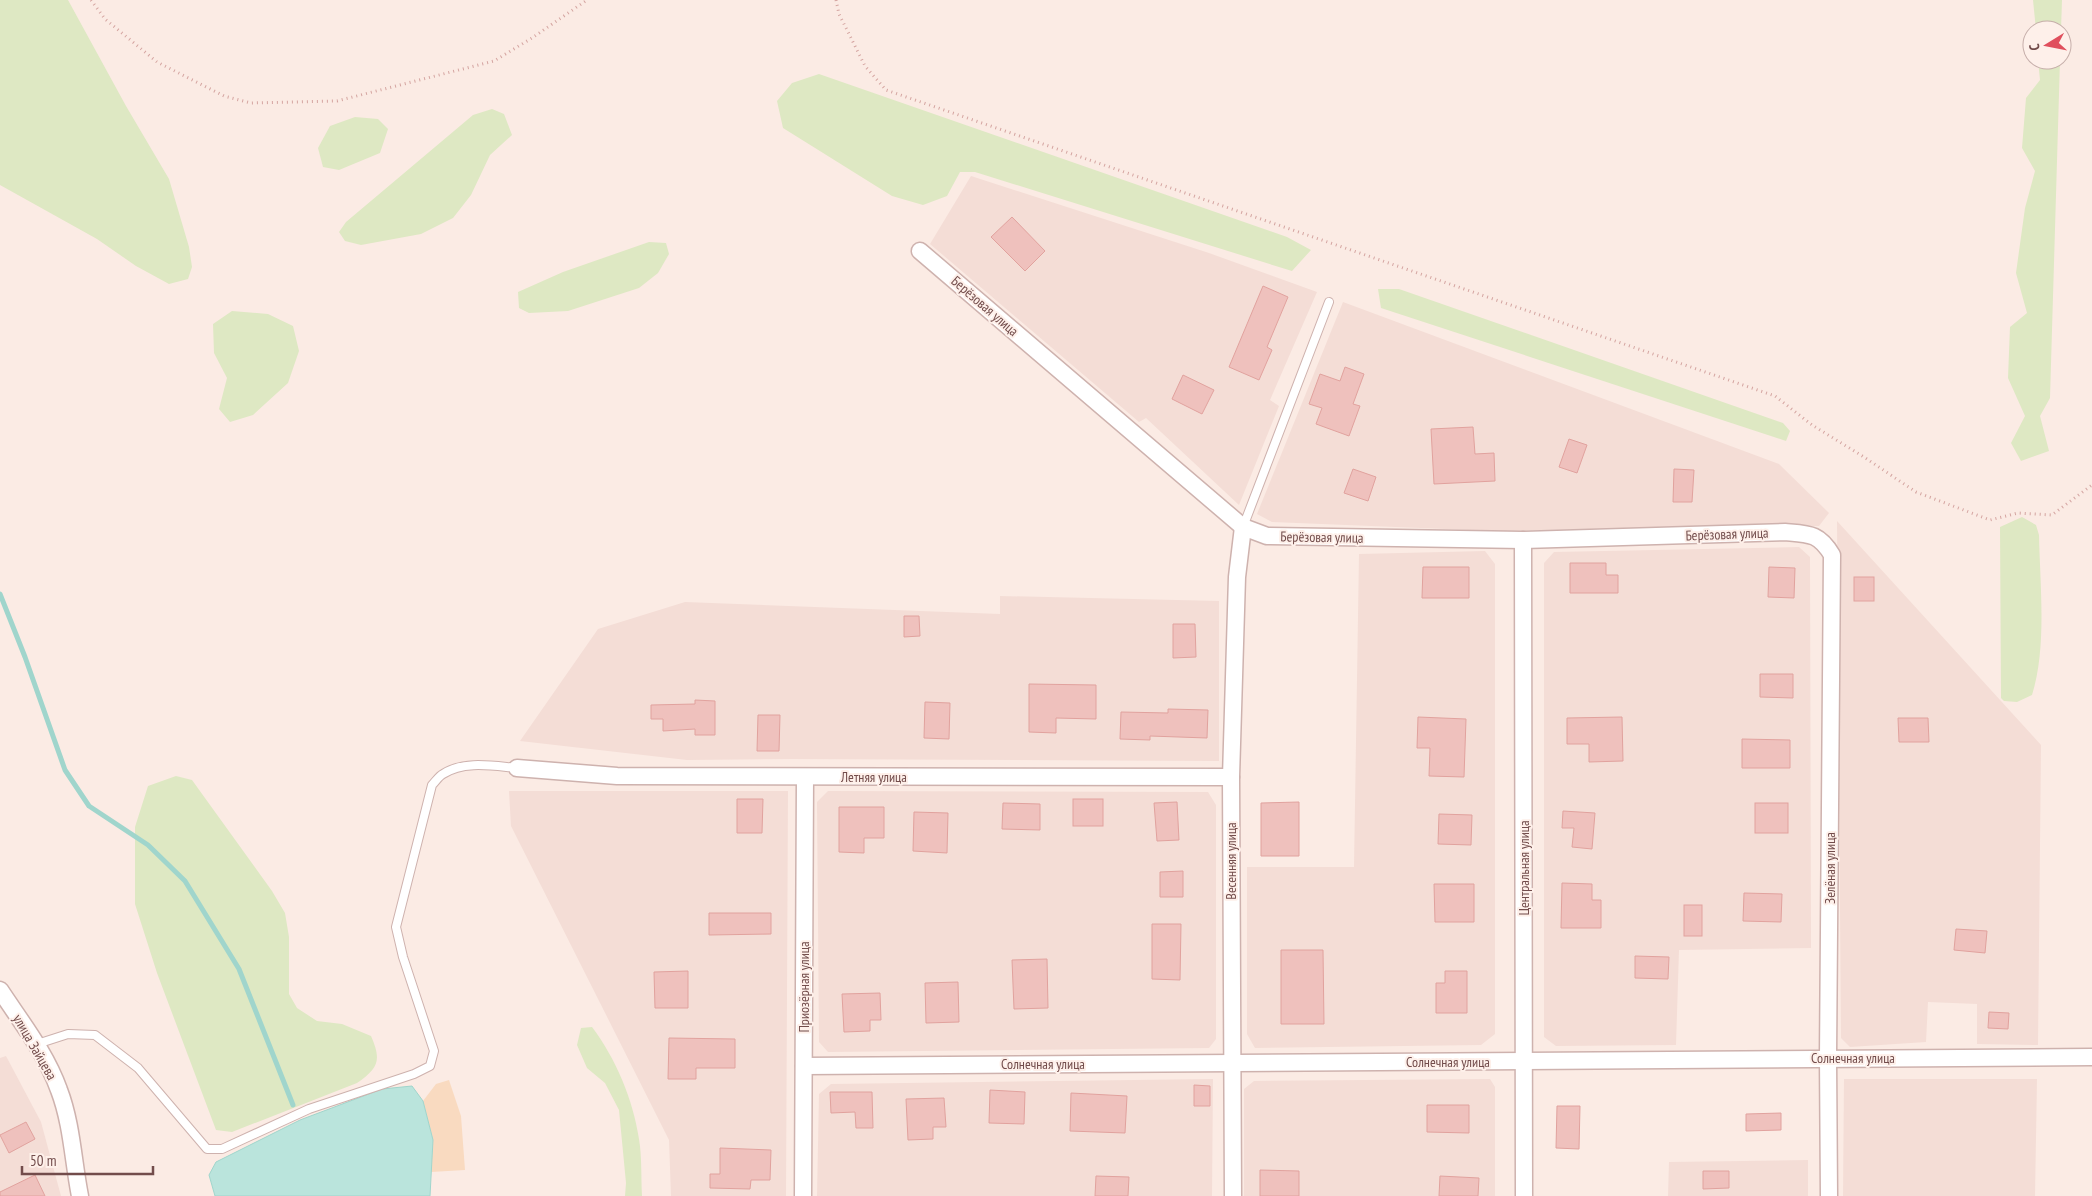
<svg xmlns="http://www.w3.org/2000/svg" width="2092" height="1196" font-family="'PT Sans Narrow',sans-serif">
	<rect width="100%" height="100%" fill="#fbebe4"/>
	<!-- residential -->
	<g fill="#f4ddd6">
		<path d="M971 176 1209 253 1317 292 1270 400 1279 406 1239 505 1146 418 1139 422 930 244Z"/>
		<path d="M1343 302 1779 464 1829 513 1819 526 1495 531 1272 522 1257 514Z"/>
		<path d="M1837 521 2041 745 2038 1045 1977 1044V1004L1928 1002 1926 1042 1850 1047 1841 1038Z"/>
		<path d="M1799 547 1810 557 1811 948 1679 950 1676 1045 1556 1046 1544 1037V563L1554 552Z"/>
		<path d="M1485 551 1495 564V1034L1481 1045 1255 1048 1247 1034V867H1354L1359 554Z"/>
		<path d="M1000 596 1219 601V761L792 759 687 760 520 741 598 629 685 602 1000 614Z"/>
		<path d="M509 791H788L786 1196H671L669 1140 511 826Z"/>
		<path d="M828 791 1208 792 1216 805V1039L1209 1048 828 1052 819 1042 817 802Z"/>
		<path d="M6 1056 41 1122 61 1196H0V1058Z"/>
		<path d="M1213 1079 1212 1196H817L819 1094 831 1084Z"/>
		<path d="M1490 1079 1495 1087V1196H1244V1089L1254 1081Z"/>
		<path d="M1844 1079H2037L2035 1196H1843Z"/>
		<path d="M1808 1160V1196H1668L1669 1162Z"/>
	</g>
	<!-- green -->
	<g fill="#dee8c3">
		<path d="M0 0H68L126 106 169 179 189 247 192 267 188 279 169 284 136 266 97 239 0 185Z"/>
		<path d="M2033 0H2062L2061 30H2036Z"/>
		<path d="M2038 60H2060L2050 398 2040 416 2049 451 2021 461 2011 443 2025 416 2008 378 2010 327 2027 313 2016 273 2025 208 2035 171 2022 148 2026 98 2040 80Z"/>
		<path d="M819 74 1287 237 1311 250 1292 271 975 172H960L947 196 923 205 892 196 783 128 777 101 792 83Z"/>
		<path d="M492 109 504 114 512 135 490 155 471 195 453 218 421 234 361 245 345 241 339 232 346 222 473 115Z"/>
		<path d="M355 117 378 119 388 129 380 153 339 170 323 167 318 148 330 126Z"/>
		<path d="M649 242 666 243 669 254 658 273 639 288 568 311 529 313 519 308 518 292 563 272Z"/>
		<path d="M1378 289H1399L1783 423 1790 431 1786 441 1381 308Z"/>
		<path d="M232 311 268 314 293 326 299 351 288 383 253 415 230 422 219 409 227 378 214 353 213 324Z"/>
		<path d="M2022 517 2036 525 2039 535C2040 586 2047 647 2032 695L2017 702 2004 701 2001 698 2000 527Z"/>
		<path d="M176 776 192 780 272 891 285 913 289 937V994L297 1008 317 1021 342 1024 371 1036C382 1061 378 1068 357 1083L232 1132 216 1130 157 973 135 904V827L148 786Z"/>
		<path d="M592 1027C616 1059 633 1099 639 1139 642 1157 641 1177 642 1196H625L626 1183 619 1110 605 1083 587 1068 577 1045 581 1028Z"/>
	</g>
	<!-- sand -->
	<path fill="#f9dac0" d="M449 1080 461 1116 465 1170 431 1172 433 1140 423 1101 436 1084Z"/>
	<!-- water -->
	<path fill="#bae4dc" stroke="#a0d5cc" d="M412 1086 423 1101 433 1140 430 1196H215L209 1175 216 1162 300 1120 382 1089Z"/>
	<g fill="none" stroke-linecap="round" stroke-linejoin="round">
		<!-- stream -->
		<path stroke="#a0d5cc" stroke-width="5" d="M0 594 25 657 65 770 89 806 148 845 185 881 239 969 293 1105"/>
	</g>
	<!-- building -->
	<g fill="#efc1bd" stroke="#e1a29e">
		<path d="M1012 217 1045 251 1025 271 991 237Z"/>
		<path d="M1263 286 1288 297 1267 347 1272 350 1259 380 1229 367Z"/>
		<path d="M1345 367 1364 374 1353 404 1360 406 1349 436 1316 424 1322 408 1309 404 1320 374 1340 381Z"/>
		<path d="M1183 375 1214 390 1202 414 1172 399Z"/>
		<path d="M1473 427 1475 454 1494 453 1495 481 1434 484 1431 429Z"/>
		<path d="M1569 439 1587 445 1577 473 1559 467Z"/>
		<path d="M1353 469 1376 477 1368 501 1344 493Z"/>
		<path d="M1674 469 1694 470 1692 502H1673Z"/>
		<path d="M1570 563H1606V575H1618V593H1570Z"/>
		<path d="M1423 567H1469V598H1422Z"/>
		<path d="M1769 567 1795 568 1794 598 1768 597Z"/>
		<rect x="1854" y="577" width="20" height="24"/>
		<path d="M904 616H919L920 636 904 637Z"/>
		<path d="M1173 624H1195L1196 657 1173 658Z"/>
		<path d="M1760 674H1793V698L1760 697Z"/>
		<path d="M1029 684 1096 685V719L1056 718V733L1029 732Z"/>
		<path d="M695 700 715 701V735H695V729L663 731V719H651V705L695 704Z"/>
		<path d="M925 702 950 703 949 739 924 738Z"/>
		<path d="M1168 709 1208 710 1207 738 1150 736V740L1120 739 1121 712 1168 713Z"/>
		<path d="M758 715H780L779 751H757Z"/>
		<path d="M1418 717 1466 719 1464 777 1429 776 1430 748H1417Z"/>
		<path d="M1622 717 1623 761 1589 762V744H1567V718Z"/>
		<path d="M1898 718H1928L1929 742H1899Z"/>
		<path d="M1742 739 1790 740V768H1742Z"/>
		<path d="M737 799H763L762 833H737Z"/>
		<rect x="1073" y="799" width="30" height="27"/>
		<path d="M1177 802 1179 840 1157 841 1154 803Z"/>
		<path d="M1299 802V856H1261V803Z"/>
		<path d="M1003 803 1040 804V830L1002 829Z"/>
		<rect x="1755" y="803" width="33" height="30"/>
		<path d="M839 807H884V838H864V853L839 852Z"/>
		<path d="M1563 811 1595 813 1592 849 1572 847 1574 828H1562Z"/>
		<path d="M914 812 948 813 947 853 913 851Z"/>
		<path d="M1439 814 1472 815 1471 845 1438 844Z"/>
		<path d="M1183 871V897H1160V872Z"/>
		<path d="M1562 883 1592 884V900H1601V928H1561Z"/>
		<path d="M1434 884H1474V922H1435Z"/>
		<path d="M1744 893 1782 894 1781 922 1743 921Z"/>
		<rect x="1684" y="905" width="18" height="31"/>
		<path d="M709 913H771V934L709 935Z"/>
		<path d="M1152 924H1181L1180 980 1152 979Z"/>
		<path d="M1956 929 1987 931 1985 953 1954 950Z"/>
		<path d="M1281 950H1323L1324 1024H1281Z"/>
		<path d="M1635 956 1669 957 1668 979 1635 978Z"/>
		<path d="M1047 959 1048 1008 1014 1009 1012 960Z"/>
		<path d="M688 971V1008H655L654 972Z"/>
		<path d="M1445 971H1467V1013H1436V983H1445Z"/>
		<path d="M958 982 959 1022 926 1023 925 983Z"/>
		<path d="M880 993 881 1020H870V1031L844 1032 842 994Z"/>
		<path d="M1989 1012 2009 1013 2008 1029 1988 1028Z"/>
		<path d="M669 1038 735 1039V1068H696V1079H668Z"/>
		<path d="M1194 1085 1210 1086V1106H1194Z"/>
		<path d="M990 1090 1025 1092 1024 1124 989 1123Z"/>
		<path d="M830 1092H872L873 1128H856L855 1112 831 1113Z"/>
		<path d="M1071 1093 1127 1096 1125 1133 1070 1131Z"/>
		<path d="M944 1098 946 1127H933V1139L908 1140 906 1099Z"/>
		<path d="M1427 1105H1469V1133L1427 1132Z"/>
		<path d="M1557 1106H1580L1579 1149 1556 1148Z"/>
		<path d="M1781 1113V1130L1746 1131V1114Z"/>
		<path d="M26 1122 35 1139 9 1153 0 1135Z"/>
		<path d="M720 1148 771 1150 770 1180H751L750 1189 710 1188V1174H720Z"/>
		<path d="M1260 1170 1299 1171V1196H1260Z"/>
		<path d="M1703 1171H1729V1188L1703 1189Z"/>
		<path d="M35 1175 45 1196H0V1192Z"/>
		<path d="M1096 1176 1129 1177 1128 1196H1095Z"/>
		<path d="M1440 1176 1479 1178 1478 1196H1439Z"/>
	</g>
	<g fill="none" stroke-linecap="round" stroke-linejoin="round">
		<!-- lane casing -->
		<g stroke="#ceb2ae" stroke-width="10">
			<g id="lane">
				<path d="M1243 527 1329 302"/>
				<path d="M37 1044 68 1034 95 1035 138 1068 207 1149H222L309 1109 414 1074 430 1066 434 1051 403 957 396 927 432 785C436 781 439 776 443 774 464 760 494 766 517 768"/>
			</g>
		</g>
		<!-- street casing -->
		<g stroke="#ceb2ae" stroke-width="19">
			<g id="street">
				<path d="M920 251 1243 527 1267 536 1523 540 1785 532C1809 534 1819 533 1832 555L1828 1058 1829 1196"/>
				<path d="M1523 540 1524 1196"/>
				<path d="M517 768 617 776 1231 777"/>
				<path d="M0 990C21 1022 46 1053 59 1090 72 1124 73 1161 80 1196"/>
				<path d="M804 1066 2092 1057"/>
				<path d="M803 1196 805 777"/>
				<path d="M1233 1196 1231 777 1237 577 1243 527"/>
			</g>
		</g>
		<!-- path -->
		<g stroke="#d4a4a0" stroke-width="3" stroke-dasharray="1 4" stroke-linecap="butt">
			<path d="M91 0 105 19 157 62 224 96 251 103 337 101 494 61 532 38 587 0"/>
			<path d="M836 0 839 14 865 66 886 90 1775 396 1812 425 1864 457 1916 492 1990 520 2018 513 2052 515 2092 485"/>
		</g>
		<!-- lane -->
		<use href="#lane" stroke="#fff" stroke-width="8"/>
		<!-- street -->
		<use href="#street" stroke="#fff" stroke-width="16"/>
	</g>
	<g text-anchor="middle" stroke-width="4" stroke-linejoin="round" paint-order="stroke">
		<!-- street labels -->
		<g font-size="14" fill="#724c4b" stroke="#fef0ea">
			<text transform="translate(985 306) rotate(41)" y="5">Берёзовая улица</text>
			<text transform="translate(1727 534) rotate(-2)" y="5">Берёзовая улица</text>
			<text transform="translate(1322 537) rotate(1)" y="5">Берёзовая улица</text>
			<text x="874" y="782">Летняя улица</text>
			<text transform="translate(1231 861) rotate(-90)" y="5">Весенняя улица</text>
			<text transform="translate(1524 868) rotate(-90)" y="5">Центральная улица</text>
			<text transform="translate(1830 868) rotate(-90)" y="5">Зелёная улица</text>
			<text transform="translate(804 987) rotate(-90)" y="5">Приозёрная улица</text>
			<text transform="translate(35 1047) rotate(60)" y="5">улица Зайцева</text>
			<text x="1853" y="1063">Солнечная улица</text>
			<text x="1448" y="1067">Солнечная улица</text>
			<text x="1043" y="1069">Солнечная улица</text>
		</g>
	</g>
	<!-- north arrow -->
	<g transform="translate(2047 45) rotate(260)"><circle r="24" fill="#fef0ea" stroke="#c6aeaa"/>
	<path d="M0-4L9 19L0 12L-9 19Z" fill="#e04f5d"/>
	<text y="-8" font-size="14" font-weight="bold" text-anchor="middle" fill="#724c4b">С</text>
	</g>
	<!-- scale -->
	<path d="M22 1166v8h131v-8" fill="none" stroke="#724c4b" stroke-width="2.5"/>
	<text x="30" y="1166" font-size="15" fill="#724c4b" stroke="#fef0ea" stroke-width="4" paint-order="stroke">50 m</text>
</svg>
